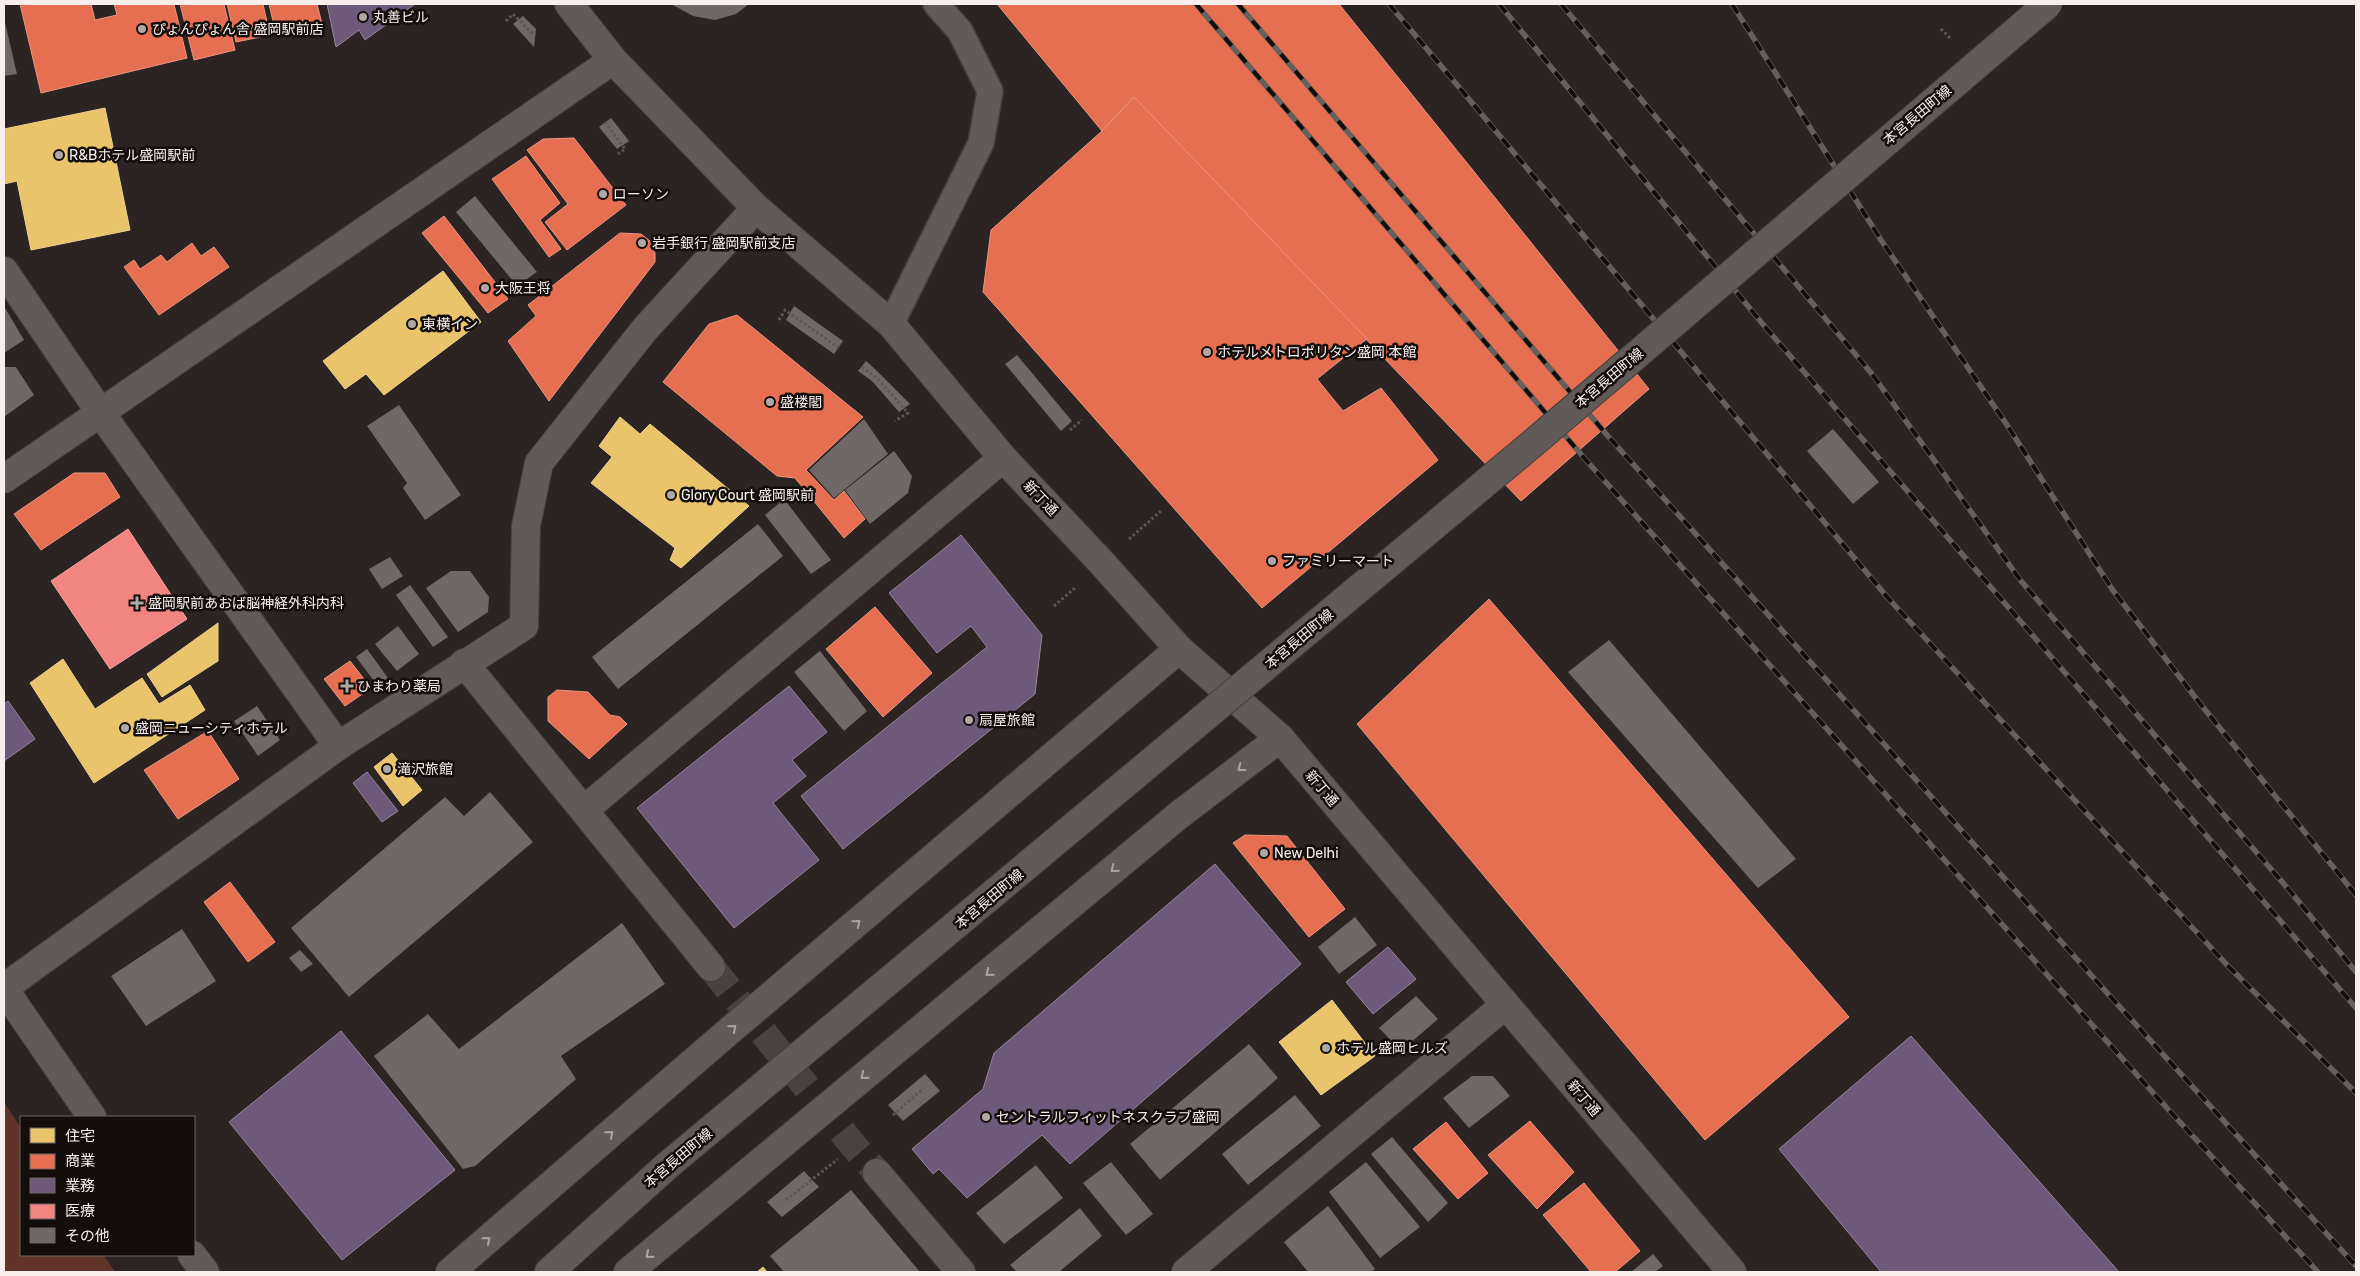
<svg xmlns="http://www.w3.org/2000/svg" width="2360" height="1276" font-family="Rubik,'Noto Sans JP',sans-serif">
	<rect width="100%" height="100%" fill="#2b2422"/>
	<!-- green -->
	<path fill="#603428" d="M4 1102 21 1128V1255H104L115 1272H4Z"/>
	<!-- homes -->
	<g fill="#e9c46a" stroke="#eed191">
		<path d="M105 108 130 230 31 250 17 181 4 184V129Z"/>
		<path d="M443 271 481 322 384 395 366 374 345 389 323 361Z"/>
		<path d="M620 417 640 434 650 424 749 506 681 568 670 560 675 548 591 483 612 457 599 446Z"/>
		<path d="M218 623V661L162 697 147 674Z"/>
		<path d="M63 659 95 709 142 678 159 704 190 685 205 710 94 783 30 683Z"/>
		<path d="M392 753 422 790 403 806 374 767Z"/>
		<path d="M1332 1000 1375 1056 1321 1095 1279 1042Z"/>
		<path d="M763 1267 767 1272H757Z"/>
	</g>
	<!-- shops -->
	<g fill="#e76f51" stroke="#ec9580">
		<path d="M20 4H91L95 20 117 15 114 4H174L187 58 41 93Z"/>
		<path d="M180 4H224L235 50 194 60Z"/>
		<path d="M227 4H263L270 35 236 42Z"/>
		<path d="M269 4H317L322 24 276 34Z"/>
		<path d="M997 4H1339L1649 389 1521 501 1134 97 1102 131Z"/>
		<path d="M1134 97 1367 339 1317 379 1343 411 1381 388 1438 460 1262 608 983 292 991 230 1102 131Z"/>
		<path d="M574 138 626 205 567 250 545 222 568 204 527 150 543 139Z"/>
		<path d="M526 156 560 203 540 220 561 249 549 257 492 179Z"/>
		<path d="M444 216 508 299 488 313 422 233Z"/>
		<path d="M620 233 641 234 650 241 655 253V262L549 401 508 341 536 316 528 305Z"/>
		<path d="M192 243 201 256 214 247 229 267 159 315 124 267 134 260 140 269 161 255 167 262Z"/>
		<path d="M737 315 863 417 806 470 834 500 844 491 865 519 844 538 795 478 777 476 663 382 709 324Z"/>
		<path d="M74 473H105L120 497 41 550 14 514Z"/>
		<path d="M1489 599 1849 1017 1705 1140 1357 724Z"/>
		<path d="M875 607 932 673 883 717 826 649Z"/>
		<path d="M350 661 371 688 345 706 324 679Z"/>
		<path d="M557 690 588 692 610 715 620 717 627 724 589 759 548 721V697Z"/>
		<path d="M208 731 239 779 178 819 144 770Z"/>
		<path d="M1245 835 1287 836 1345 909 1309 937 1233 843Z"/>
		<path d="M230 882 275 942 248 962 204 902Z"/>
		<path d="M1530 1121 1574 1172 1537 1209 1488 1155Z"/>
		<path d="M1446 1122 1488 1173 1458 1199 1413 1149Z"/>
		<path d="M1584 1183 1640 1251 1615 1272H1591L1543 1215Z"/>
	</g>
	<!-- offices -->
	<g fill="#6d597a" stroke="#97869c">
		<path d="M327 4H415L365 40 359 30 336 47Z"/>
		<path d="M961 535 1042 635 1035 694 843 849 801 796 987 647 971 626 937 653 889 593Z"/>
		<path d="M789 686 827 732 792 760 806 776 773 803 819 860 734 928 637 808Z"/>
		<path d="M8 701 35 739 4 761V704Z"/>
		<path d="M367 772 398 811 382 822 353 783Z"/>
		<path d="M1215 864 1301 964 1070 1164 1042 1135 967 1198 939 1169 933 1174 912 1149 983 1089 994 1053Z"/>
		<path d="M1388 947 1416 979 1373 1014 1346 982Z"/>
		<path d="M341 1031 455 1170 342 1260 229 1122Z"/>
		<path d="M1911 1036 2119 1272H1881L1779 1149Z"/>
	</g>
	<!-- health -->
	<path fill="#f28482" stroke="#f4a4a2" d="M128 529 187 619 110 669 51 581Z"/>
	<!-- building -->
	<g fill="#6f6866">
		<path d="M671 4H749L736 14 715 20 693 16Z"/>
		<path d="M523 16 536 29 534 47 513 24Z"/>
		<path d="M4 18 17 74 4 76Z"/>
		<path d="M611 118 629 141 617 149 599 127Z"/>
		<path d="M475 196 537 272 517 286 456 212Z"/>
		<path d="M794 306 843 341 834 354 786 320Z"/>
		<path d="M5 308 24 340 4 353V309Z"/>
		<path d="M1017 355 1072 421 1061 431 1005 364Z"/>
		<path d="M866 361 876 370 910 404 899 412 872 381 858 371Z"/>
		<path d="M5 367H16L34 395 4 417Z"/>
		<path d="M399 405 461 495 425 520 403 488 407 483 367 426Z"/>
		<path d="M864 419 888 454 834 498 809 470Z"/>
		<path d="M1833 429 1879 482 1853 504 1807 451Z"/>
		<path d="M894 451 912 476 908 493 870 524 845 490Z"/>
		<path d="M784 499 831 560 811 574 765 515Z"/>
		<path d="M758 524 783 556 618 689 592 657Z"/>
		<path d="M390 557 403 576 382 589 369 569Z"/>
		<path d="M451 571H470L489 597 488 612 458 632 426 588Z"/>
		<path d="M410 585 448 637 433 647 396 595Z"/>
		<path d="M398 626 419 654 397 671 375 644Z"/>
		<path d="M1609 640 1796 859 1758 888 1568 672Z"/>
		<path d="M367 649 388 678 377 685 356 657Z"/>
		<path d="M820 651 867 711 844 731 794 672Z"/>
		<path d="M257 706 280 740 258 756 234 721Z"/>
		<path d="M490 792 533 842 349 997 291 928 445 797 464 816Z"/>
		<path d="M1355 917 1377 945 1339 974 1318 947Z"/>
		<path d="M622 923 665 984 561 1056 576 1079 475 1166 463 1169 374 1056 428 1014 459 1049Z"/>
		<path d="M182 929 216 981 146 1026 111 976Z"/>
		<path d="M300 950 313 964 301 972 289 958Z"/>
		<path d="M1416 996 1438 1019 1401 1051 1379 1028Z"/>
		<path d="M1249 1044 1278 1078 1160 1180 1130 1144Z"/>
		<path d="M925 1074 940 1091 903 1121 888 1105Z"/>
		<path d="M1472 1076H1493L1510 1096 1469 1128 1443 1098Z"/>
		<path d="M1295 1095 1321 1126 1248 1185 1222 1154Z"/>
		<path d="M1392 1137 1448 1203 1428 1222 1371 1154Z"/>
		<path d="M1111 1162 1153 1214 1126 1235 1083 1183Z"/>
		<path d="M1366 1162 1420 1227 1380 1258 1329 1192Z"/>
		<path d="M1036 1165 1063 1198 1004 1244 976 1213Z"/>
		<path d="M804 1171 819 1187 782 1217 767 1202Z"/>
		<path d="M851 1190 920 1272H784L770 1256Z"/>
		<path d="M1328 1206 1375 1269 1371 1272H1308L1284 1242Z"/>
		<path d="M1080 1208 1102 1236 1059 1272H1017L1010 1265Z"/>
		<path d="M1653 1254 1663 1266 1655 1272H1631Z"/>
	</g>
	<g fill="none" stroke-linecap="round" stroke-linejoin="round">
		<!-- minor-tunnel -->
		<path stroke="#4a4240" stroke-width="28" stroke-dasharray="28 14" stroke-linecap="butt" d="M711 967 852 1144 877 1173"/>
		<!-- service casing -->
		<g stroke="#443f3d" stroke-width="28">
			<path id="service" d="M891 324 981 143 990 91 960 31 936 4"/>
		</g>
		<!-- minor casing -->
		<g stroke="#443f3d" stroke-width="30">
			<g id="minor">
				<path d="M4 271 100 412 338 746"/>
				<path d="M4 479 613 60"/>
				<path d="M464 663 711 967"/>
				<path d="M584 810 1003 458"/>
				<path d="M4 988 338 746 524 626 526 526 539 463 645 329 756 208"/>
				<path d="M877 1173 961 1272"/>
				<path d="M450 1272 721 1038 1179 649"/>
				<path d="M628 1272 1179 815 1280 738"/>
				<path d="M1186 1272 1505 1005"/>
			</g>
		</g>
		<!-- tertiary casing -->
		<g stroke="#443f3d" stroke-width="30">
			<g id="tertiary">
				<path d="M569 4 613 60 756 208 891 324 1003 458 1102 563 1179 649 1280 738 1732 1272"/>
				<path d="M4 989 92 1117"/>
				<path d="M192 1255 205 1272"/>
			</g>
		</g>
		<!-- secondary casing -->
		<g stroke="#443f3d" stroke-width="30">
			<path id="secondary" d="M549 1272 668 1165"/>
		</g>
		<!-- path -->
		<g stroke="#5b5655" stroke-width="3" stroke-dasharray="2.5 2.5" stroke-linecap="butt">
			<path d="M506 21 513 14 535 36"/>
			<path d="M1941 29 1950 38 1948 39"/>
			<path d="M605 122 625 149 618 154"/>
			<path d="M779 320 785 310 839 348"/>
			<path d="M862 367 877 378 908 413 895 421"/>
			<path d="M1070 430 1082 420"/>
			<path d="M1129 539 1161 511"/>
			<path d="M1054 606 1076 587"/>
			<path d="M893 1115 924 1088"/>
			<path d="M786 1200 838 1159"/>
		</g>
		<!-- service -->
		<use href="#service" stroke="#605a59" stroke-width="25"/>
		<!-- minor -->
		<use href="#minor" stroke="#605a59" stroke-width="28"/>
		<!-- tertiary -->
		<use href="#tertiary" stroke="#605a59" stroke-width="28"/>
		<!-- secondary -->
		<use href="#secondary" stroke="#605a59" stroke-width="28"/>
		<!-- rail casing -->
		<g stroke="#64605e" stroke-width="5.5">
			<g id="rail">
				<path d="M1196 4 1585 459 2155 1095 2318 1272"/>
				<path d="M1238 4 1607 435 2109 995 2356 1266"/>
				<path d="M1389 4 1888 598 2227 965 2356 1093"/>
				<path d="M1499 4 1766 328 2356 1008"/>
				<path d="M1561 4 1872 374 2021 581 2290 891 2356 972"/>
				<path d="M1732 4 1881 240 2007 425 2112 589 2202 706 2356 895"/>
			</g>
		</g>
		<!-- rail -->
		<use href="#rail" stroke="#130d0b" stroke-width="4" stroke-dasharray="11" stroke-linecap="butt"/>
		<!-- secondary-bridge casing -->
		<g stroke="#443f3d" stroke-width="30" stroke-linecap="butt">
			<path id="secondary-bridge" d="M668 1165 1532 444 2048 4"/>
		</g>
		<!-- secondary-bridge -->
		<use href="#secondary-bridge" stroke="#605a59" stroke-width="28"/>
	</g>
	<!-- one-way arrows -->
	<defs><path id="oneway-chevron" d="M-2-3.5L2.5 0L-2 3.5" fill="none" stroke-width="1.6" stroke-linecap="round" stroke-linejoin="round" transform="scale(1.25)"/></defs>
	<g stroke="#aca4a2">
		<use href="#oneway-chevron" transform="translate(1241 768) rotate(143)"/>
		<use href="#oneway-chevron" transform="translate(1114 869) rotate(140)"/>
		<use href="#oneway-chevron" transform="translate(857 923) rotate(-40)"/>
		<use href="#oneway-chevron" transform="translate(989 973) rotate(140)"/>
		<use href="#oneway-chevron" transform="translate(733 1028) rotate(-40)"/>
		<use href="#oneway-chevron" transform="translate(864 1076) rotate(140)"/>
		<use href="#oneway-chevron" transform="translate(610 1134) rotate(-41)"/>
		<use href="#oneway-chevron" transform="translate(487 1240) rotate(-41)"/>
		<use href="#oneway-chevron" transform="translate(649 1255) rotate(139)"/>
	</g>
	<!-- markers -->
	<g fill="#b0a8a5" stroke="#130d0b" stroke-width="2">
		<circle cx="363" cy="17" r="5"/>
		<circle cx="142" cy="29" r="5"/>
		<circle cx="59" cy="155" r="5"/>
		<circle cx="603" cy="194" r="5"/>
		<circle cx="642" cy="243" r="5"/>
		<circle cx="485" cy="288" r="5"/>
		<circle cx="412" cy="324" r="5"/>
		<circle cx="1207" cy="352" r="5"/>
		<circle cx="770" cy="402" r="5"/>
		<circle cx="671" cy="495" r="5"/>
		<circle cx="1272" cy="561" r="5"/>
		<path d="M134.5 595.5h5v5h5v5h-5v5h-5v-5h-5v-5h5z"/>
		<path d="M344.5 678.5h5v5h5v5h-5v5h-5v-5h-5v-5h5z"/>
		<circle cx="969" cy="720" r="5"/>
		<circle cx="125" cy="728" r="5"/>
		<circle cx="387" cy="769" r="5"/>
		<circle cx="1264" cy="853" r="5"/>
		<circle cx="1326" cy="1048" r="5"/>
		<circle cx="986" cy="1117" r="5"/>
	</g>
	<g text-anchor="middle" stroke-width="5" stroke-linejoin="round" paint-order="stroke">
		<!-- poi labels -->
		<g font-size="14" fill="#f8efec" stroke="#130d0b" text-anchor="start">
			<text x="373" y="22">丸善ビル</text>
			<text x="152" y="34">ぴょんぴょん舎 盛岡駅前店</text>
			<text x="69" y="160">R&amp;Bホテル盛岡駅前</text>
			<text x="613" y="199">ローソン</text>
			<text x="652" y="248">岩手銀行 盛岡駅前支店</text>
			<text x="495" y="293">大阪王将</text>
			<text x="422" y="329">東横イン</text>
			<text x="1217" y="357">ホテルメトロポリタン盛岡 本館</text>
			<text x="780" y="407">盛楼閣</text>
			<text x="681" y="500">Glory Court 盛岡駅前</text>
			<text x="1282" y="566">ファミリーマート</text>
			<text x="148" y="608">盛岡駅前あおば脳神経外科内科</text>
			<text x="357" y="691">ひまわり薬局</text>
			<text x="979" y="725">扇屋旅館</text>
			<text x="135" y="733">盛岡ニューシティホテル</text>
			<text x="397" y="774">滝沢旅館</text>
			<text x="1274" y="858">New Delhi</text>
			<text x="1336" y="1053">ホテル盛岡ヒルズ</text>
			<text x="996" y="1122">セントラルフィットネスクラブ盛岡</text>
		</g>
		<!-- street labels -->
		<g font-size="14" fill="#f8efec" stroke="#130d0b">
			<text transform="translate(1917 115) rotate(-40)" y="5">本宮長田町線</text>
			<text transform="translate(1609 378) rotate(-40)" y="5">本宮長田町線</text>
			<text transform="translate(1041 498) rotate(46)" y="5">新丁通</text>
			<text transform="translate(1299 639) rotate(-40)" y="5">本宮長田町線</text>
			<text transform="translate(1322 788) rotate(50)" y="5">新丁通</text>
			<text transform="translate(989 899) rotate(-40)" y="5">本宮長田町線</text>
			<text transform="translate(1584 1098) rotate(50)" y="5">新丁通</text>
			<text transform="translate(678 1158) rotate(-40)" y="5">本宮長田町線</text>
		</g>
	</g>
	<!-- border -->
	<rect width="2360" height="1276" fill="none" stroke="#f8efec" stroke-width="10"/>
	<!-- legend -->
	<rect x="20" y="1116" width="175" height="140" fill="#130d0b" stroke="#6f6765"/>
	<rect x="30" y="1128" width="25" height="15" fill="#e9c46a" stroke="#6f6765"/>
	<text x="65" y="1141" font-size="15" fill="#f8efec">住宅</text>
	<rect x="30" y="1154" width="25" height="15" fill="#e76f51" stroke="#6f6765"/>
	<text x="65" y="1166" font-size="15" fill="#f8efec">商業</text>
	<rect x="30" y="1178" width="25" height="15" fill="#6d597a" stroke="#6f6765"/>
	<text x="65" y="1191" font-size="15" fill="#f8efec">業務</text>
	<rect x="30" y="1204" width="25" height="15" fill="#f28482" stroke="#6f6765"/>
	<text x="65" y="1216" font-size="15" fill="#f8efec">医療</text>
	<rect x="30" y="1228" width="25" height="15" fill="#6f6866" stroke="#6f6765"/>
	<text x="65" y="1241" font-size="15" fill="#f8efec">その他</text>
</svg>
